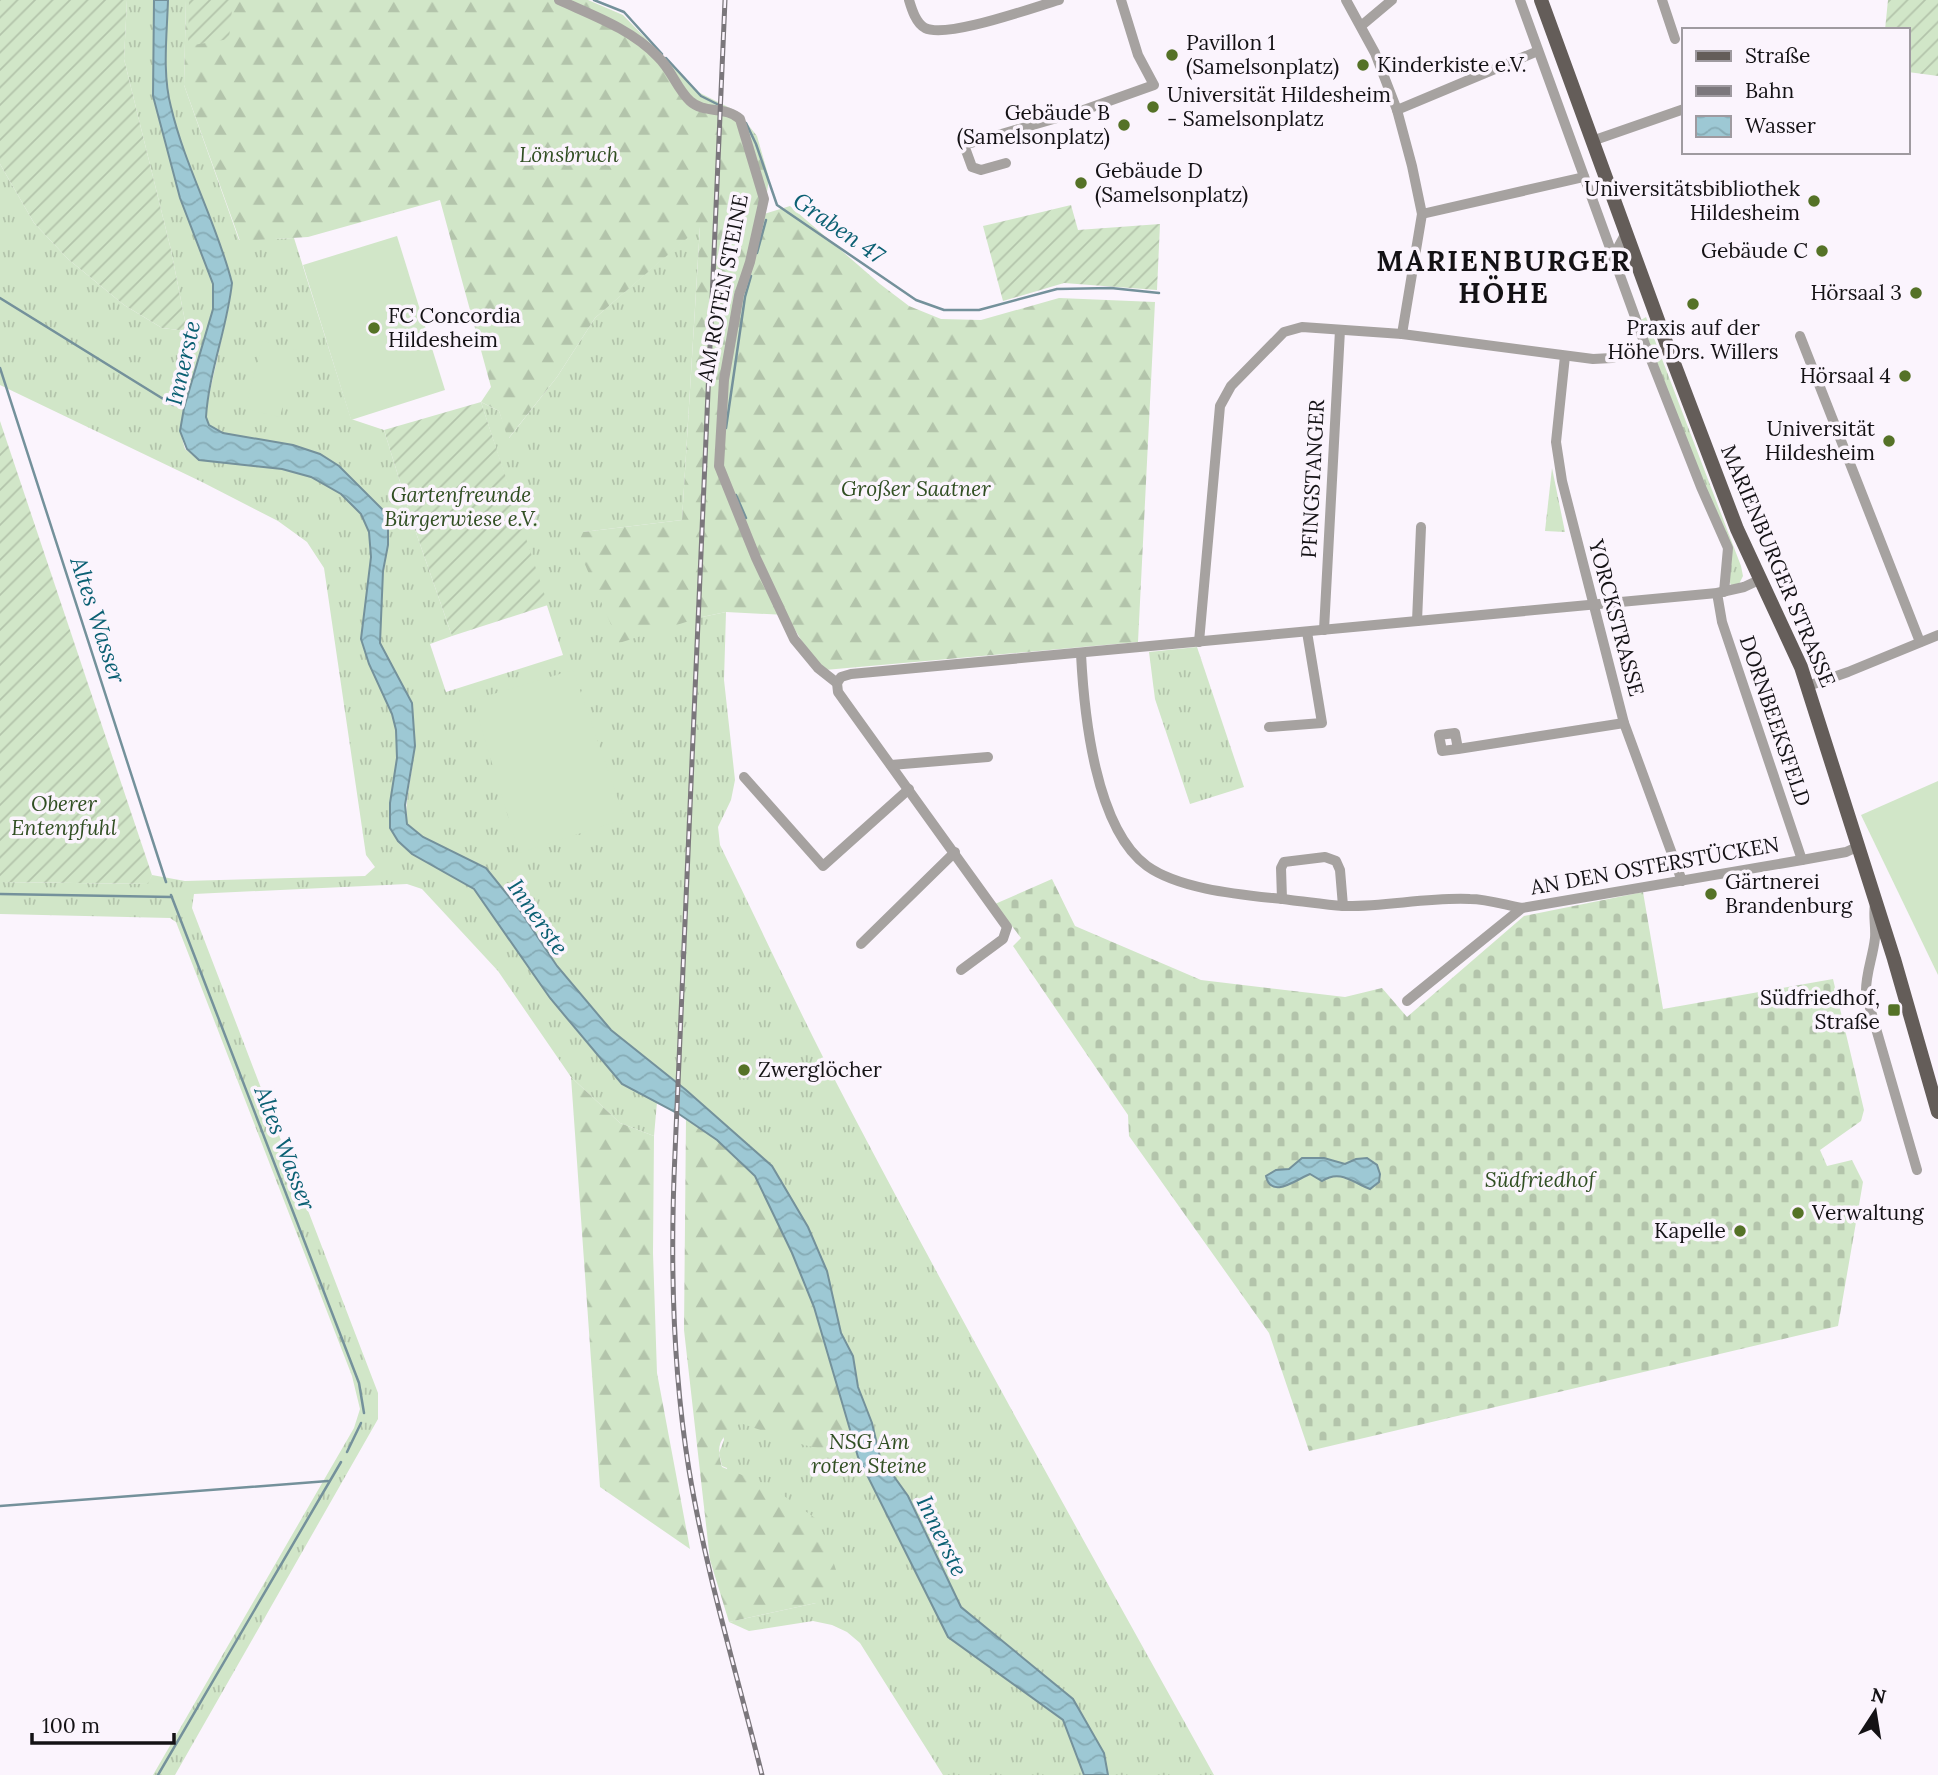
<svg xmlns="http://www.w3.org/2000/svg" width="1938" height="1775" font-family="Lora,serif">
	<defs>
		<pattern id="grass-tufts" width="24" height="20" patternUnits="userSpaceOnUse" patternTransform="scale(1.75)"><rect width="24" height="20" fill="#d1e6c8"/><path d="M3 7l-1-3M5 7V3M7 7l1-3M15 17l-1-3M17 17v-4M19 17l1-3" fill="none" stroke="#b3c4ab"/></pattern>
		<pattern id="forest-firs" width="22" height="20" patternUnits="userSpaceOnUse" patternTransform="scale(1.75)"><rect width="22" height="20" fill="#d1e6c8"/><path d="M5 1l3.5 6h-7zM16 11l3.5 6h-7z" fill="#b3c4ab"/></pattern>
		<pattern id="cemetery-stones" width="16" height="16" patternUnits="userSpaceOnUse" patternTransform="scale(1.75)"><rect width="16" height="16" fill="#d1e6c8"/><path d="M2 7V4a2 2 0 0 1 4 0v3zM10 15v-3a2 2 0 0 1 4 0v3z" fill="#b3c4ab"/></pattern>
		<pattern id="garden-furrows" width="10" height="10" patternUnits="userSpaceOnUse" patternTransform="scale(1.75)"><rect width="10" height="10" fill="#d1e6c8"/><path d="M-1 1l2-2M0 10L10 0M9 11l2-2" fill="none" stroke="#b3c4ab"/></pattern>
		<pattern id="water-waves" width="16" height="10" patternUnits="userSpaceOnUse" patternTransform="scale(1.75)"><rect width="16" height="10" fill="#9dc8d4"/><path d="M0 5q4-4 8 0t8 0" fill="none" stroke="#86abb5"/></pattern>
	</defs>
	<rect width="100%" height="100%" fill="#fbf4fd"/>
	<!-- grass -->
	<g fill="url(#grass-tufts)">
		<path d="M127 0H154L153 69 169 156 180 198 213 284V309L184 408 180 431 185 449 199 460 282 469 311 477 341 494 361 514 369 532 371 557 361 639 369 664 392 714 396 730 397 758 390 803 412 853 474 889 550 998 582 1037 622 1084 657 1102 654 1136 620 1123 571 1077 498 971 422 889 407 884 194 894 192 908 378 1393V1419L175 1775H153L354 1428 360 1409 352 1376 176 922 170 918 0 914V882L147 884 152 875 185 881 365 876 375 867 366 855 324 568 307 542 278 521 202 482 0 385V164L34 223 68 259 124 305 162 328 187 331 171 250 124 59Z"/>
		<path d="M168 0H186L184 85 239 240 294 238 351 419 384 430 413 524 452 636 430 644 446 692 563 655 481 402 499 411 509 438 557 377 595 318 700 226 682 520 583 532 702 617 726 612 724 680 735 780 731 800 718 827 720 845C755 916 788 988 824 1059 949 1300 1082 1538 1214 1775H943L860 1643 847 1632 832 1625 813 1621 749 1631 729 1622 816 1603 731 1503 727 1468 722 1466 719 1453 724 1440 688 1143 692 1095 611 1030 557 966 519 909 444 849 423 837 407 824C404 797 414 772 414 745 415 733 413 720 412 708 410 691 382 661 380 641 375 602 388 563 388 524L320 454 293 445 223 433 209 425 206 417 207 404 229 306 232 283C217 223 185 167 171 107 162 73 167 35 168 0Z"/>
		<path d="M1646 317 1741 566 1743 576 1739 584 1731 585 1729 581 1731 564 1704 486 1641 320Z"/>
		<path d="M1552 468 1565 532 1545 531Z"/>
		<path d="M1197 647 1244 787 1190 804 1155 699 1149 652Z"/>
	</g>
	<!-- forest -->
	<g fill="url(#forest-firs)">
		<path d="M186 0H588L623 15 698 92 738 112 757 136 769 178 764 214 790 206 880 284 909 306 941 319 981 320 1059 298 1155 302 1138 642 825 670 806 648 786 615 726 612 702 617 619 643 577 546 583 532 682 520 700 227 595 318 557 377 508 439 499 411 481 402 491 387 440 200 308 237 240 241 184 85Z"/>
		<path d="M571 1077 620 1123 654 1136 653 1253 657 1373 690 1549 600 1487Z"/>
		<path d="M686 1118 717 1140 755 1176 792 1253 814 1307 858 1457 804 1445 740 1423C721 1437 715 1443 722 1467L770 1486 815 1518 825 1537 842 1588 830 1586 816 1603 729 1622 710 1560 684 1330Z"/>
	</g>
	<!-- cemetery -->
	<path fill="url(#cemetery-stones)" d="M1052 879 1075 926 1201 980 1345 997 1382 988 1407 1017 1524 916 1643 892 1663 1009 1833 979 1864 1110 1861 1121 1820 1150 1827 1166 1852 1160 1863 1182 1838 1326 1309 1451 1269 1333 1129 1136 1128 1115 1013 946 1021 938 995 904Z"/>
	<!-- garden -->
	<g fill="url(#garden-furrows)">
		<path d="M0 0H127L124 59 171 250 187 331 162 328 124 305 68 259 34 223 0 164Z"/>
		<path d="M189 0H233L229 39 188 46Z"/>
		<path d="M1888 0H1938V76L1908 72V30H1885Z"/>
		<path d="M1071 205 1078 230 1160 224 1157 290 1064 283 1003 301 983 226Z"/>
		<path d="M481 402 548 605 452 636 413 524 384 430Z"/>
		<path d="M0 421 152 875 148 884 0 882Z"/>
	</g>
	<!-- pitch -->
	<g fill="#d1e6c8">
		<path d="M397 236 445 390 351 420 303 265Z"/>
		<path d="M263 341 297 350 280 417 246 409Z"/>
		<path d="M573 670 625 819 519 853 473 700Z"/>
		<path d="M1938 781V975L1861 815Z"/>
	</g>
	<!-- water -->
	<g fill="url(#water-waves)" stroke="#74919b" stroke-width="2">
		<path d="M154 0H168C167 35 162 73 171 107 185 167 217 223 232 283 227 329 209 371 206 417L209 425 223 433 293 445 320 454 339 466 382 509 388 524V545L383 571 380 643 412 703 415 746 405 805 407 824 423 837 486 868 519 909 557 966 611 1030 686 1090 772 1166 808 1227 827 1271 841 1333 853 1356 858 1387 872 1423 880 1457 908 1496 961 1607 1073 1699 1104 1753 1108 1775H1084L1063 1720 948 1637 858 1457 814 1307 792 1253 755 1176 717 1140 679 1114 622 1084 550 998 474 889 412 854 398 841 390 828V803L397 758 396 730 392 714 369 664 361 639 371 557 369 532 361 514 341 494 311 477 282 469 199 460 187 449 180 431 184 408 213 309V284L180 198 153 96Z"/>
		<path d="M1302 1158H1324L1345 1164 1356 1159 1367 1158 1377 1165 1380 1174 1379 1182 1370 1189C1352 1182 1340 1169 1322 1181L1310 1174C1297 1179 1271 1200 1266 1176L1276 1170 1289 1169Z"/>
	</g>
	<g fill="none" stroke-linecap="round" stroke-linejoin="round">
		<!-- stream -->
		<g stroke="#74919b" stroke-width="2.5">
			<path d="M594 0 624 12 662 54"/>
			<path d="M666 58 701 96 721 106"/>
			<path d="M746 123 756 144 777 205 916 300 944 310H979L1057 289 1111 288 1159 293"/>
			<path d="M757 253 766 220"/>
			<path d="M0 298 173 405"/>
			<path d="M0 368 166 882"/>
			<path d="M726 428 745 297 751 276"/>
			<path d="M736 495 746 518"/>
			<path d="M0 894 172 897"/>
			<path d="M171 895 359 1383 364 1413"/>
			<path d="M347 1452 361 1423"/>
			<path d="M0 1506 328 1481"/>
			<path d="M158 1775 341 1462"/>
		</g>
		<!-- minor -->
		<g stroke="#a6a2a0" stroke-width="10">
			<path d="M559 0C594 16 631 29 658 57 671 69 677 89 690 101 704 114 726 106 740 119L764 199 750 262 739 295 724 380 719 466 756 558 794 639 818 668 837 683 838 692 848 706 1007 927 1003 939 961 970"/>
			<path d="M909 0C912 10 916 23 925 28 947 39 1034 7 1059 0"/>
			<path d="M1346 0 1375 53 1397 110 1412 166 1422 214 1402 334"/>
			<path d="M1520 0 1646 347 1701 487 1728 548 1724 592"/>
			<path d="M1662 0 1675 39"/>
			<path d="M1361 26 1392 0"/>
			<path d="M1397 110 1538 51"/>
			<path d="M1592 141 1684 109"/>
			<path d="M1006 163 981 170 972 167 964 145 1081 111 1154 85 1138 55 1121 0"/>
			<path d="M1422 214 1584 177"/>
			<path d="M1613 257 1626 233"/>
			<path d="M1800 336 1920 642"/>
			<path d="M1565 356 1556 442 1562 481 1624 723 1682 881"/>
			<path d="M1717 593 1722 622 1802 860"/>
			<path d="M1417 621 1421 527"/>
			<path d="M1324 630 1340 330"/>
			<path d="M1199 642 1220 406 1231 386 1284 332 1302 327 1402 334 1593 359 1612 358 1646 347"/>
			<path d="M1081 654C1084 713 1095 828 1147 866 1182 891 1248 895 1290 900 1308 902 1326 905 1343 906 1385 907 1427 897 1470 899 1487 899 1505 905 1522 908"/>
			<path d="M837 683 841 677 851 674 1717 593 1744 587 1759 580"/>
			<path d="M1808 686 1848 672 1938 635"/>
			<path d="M1269 727 1322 723 1307 632"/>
			<path d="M1458 749 1455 733 1439 735 1442 751 1458 749 1624 723"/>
			<path d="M891 765 988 757"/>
			<path d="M744 777 823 866 909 789"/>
			<path d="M1282 899 1281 868 1284 862 1325 857 1336 861 1340 870 1343 906"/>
			<path d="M1875 904C1873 916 1876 927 1875 938 1873 957 1865 975 1866 994L1917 1170"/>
			<path d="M861 944 955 852"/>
			<path d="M1407 1001 1522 908 1802 860 1846 852 1857 847"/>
		</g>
		<!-- major -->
		<path stroke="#645d59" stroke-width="14" d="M1541 0 1667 345 1737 529 1801 667 1894 959 1938 1112"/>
		<!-- rail casing -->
		<g stroke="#7b777c" stroke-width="5">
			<path id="rail" d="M725 0 675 1153C670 1260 672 1365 689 1470 706 1573 737 1674 762 1775"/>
		</g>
		<!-- rail -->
		<use href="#rail" stroke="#fbf4fd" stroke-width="2.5" stroke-dasharray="8" stroke-linecap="butt"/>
	</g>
	<!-- markers -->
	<g fill="#557227" stroke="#fbf4fd" stroke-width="2.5">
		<circle cx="1172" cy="55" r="7"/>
		<circle cx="1363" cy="65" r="7"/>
		<circle cx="1153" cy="107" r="7"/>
		<circle cx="1124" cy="125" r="7"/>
		<circle cx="1081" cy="183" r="7"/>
		<circle cx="1814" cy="201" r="7"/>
		<circle cx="1822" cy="251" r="7"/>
		<circle cx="1916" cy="293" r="7"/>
		<circle cx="1693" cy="304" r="7"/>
		<circle cx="374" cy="328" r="7"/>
		<circle cx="1905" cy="376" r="7"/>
		<circle cx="1889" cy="441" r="7"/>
		<circle cx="1711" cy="894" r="7"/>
		<rect x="1887" y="1003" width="14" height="14" rx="3.5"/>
		<circle cx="744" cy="1070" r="7"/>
		<circle cx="1798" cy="1213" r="7"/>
		<circle cx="1740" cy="1231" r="7"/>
	</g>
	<g text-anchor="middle" stroke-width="7" stroke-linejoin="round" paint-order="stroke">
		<!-- poi labels -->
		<g font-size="21" fill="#141215" stroke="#fbf4fd" text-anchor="start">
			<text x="1186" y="50">Pavillon 1<tspan x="1186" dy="24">(Samelsonplatz)</tspan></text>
			<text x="1377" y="72">Kinderkiste e.V.</text>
			<text x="1167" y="102">Universität Hildesheim<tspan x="1167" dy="24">- Samelsonplatz</tspan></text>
			<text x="1110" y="120" text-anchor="end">Gebäude B<tspan x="1110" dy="24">(Samelsonplatz)</tspan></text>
			<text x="1095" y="178">Gebäude D<tspan x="1095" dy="24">(Samelsonplatz)</tspan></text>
			<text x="1800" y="196" text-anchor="end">Universitätsbibliothek<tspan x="1800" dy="24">Hildesheim</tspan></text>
			<text x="1808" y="258" text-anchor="end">Gebäude C</text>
			<text x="1902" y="300" text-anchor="end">Hörsaal 3</text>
			<text x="388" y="323">FC Concordia<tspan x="388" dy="24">Hildesheim</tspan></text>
			<text x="1693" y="335" text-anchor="middle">Praxis auf der<tspan x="1693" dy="24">Höhe Drs. Willers</tspan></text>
			<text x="1891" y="383" text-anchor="end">Hörsaal 4</text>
			<text x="1875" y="436" text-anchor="end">Universität<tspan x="1875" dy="24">Hildesheim</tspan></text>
			<text x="1725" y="889">Gärtnerei<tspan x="1725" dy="24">Brandenburg</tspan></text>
			<text x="1880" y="1005" text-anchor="end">Südfriedhof,<tspan x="1880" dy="24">Straße</tspan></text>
			<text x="758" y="1077">Zwerglöcher</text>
			<text x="1812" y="1220">Verwaltung</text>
			<text x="1726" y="1238" text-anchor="end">Kapelle</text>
		</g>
		<!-- park labels -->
		<g font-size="21" font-style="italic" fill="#314f23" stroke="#fbf4fd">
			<text x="569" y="162">Lönsbruch</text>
			<text x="916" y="496">Großer Saatner</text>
			<text x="461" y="502">Gartenfreunde<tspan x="461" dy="24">Bürgerwiese e.V.</tspan></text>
			<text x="64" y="811">Oberer<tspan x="64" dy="24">Entenpfuhl</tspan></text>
			<text x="1540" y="1187">Südfriedhof</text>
			<text x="869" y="1449">NSG Am<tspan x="869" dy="24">roten Steine</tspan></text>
		</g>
		<!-- street labels -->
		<g font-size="21" fill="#141215" stroke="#fbf4fd">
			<text transform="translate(723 288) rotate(-79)" y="7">AM ROTEN STEINE</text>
			<text transform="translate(1313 479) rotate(-87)" y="7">PFINGSTANGER</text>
			<text transform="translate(1778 566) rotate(67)" y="7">MARIENBURGER STRASSE</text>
			<text transform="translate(1616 618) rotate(75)" y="7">YORCKSTRASSE</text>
			<text transform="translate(1775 721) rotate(71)" y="7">DORNBEEKSFELD</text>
			<text transform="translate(1655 866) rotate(-10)" y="7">AN DEN OSTERSTÜCKEN</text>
		</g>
		<!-- water labels -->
		<g font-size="23" font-style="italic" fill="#0b6073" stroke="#fbf4fd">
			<text transform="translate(839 228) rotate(35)" y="8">Graben 47</text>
			<text transform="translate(183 363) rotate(-77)" y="8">Innerste</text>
			<text transform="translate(98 620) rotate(72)" y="8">Altes Wasser</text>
			<text transform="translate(538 917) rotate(55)" y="8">Innerste</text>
			<text transform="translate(285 1148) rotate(69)" y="8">Altes Wasser</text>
			<text transform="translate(942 1536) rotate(64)" y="8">Innerste</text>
		</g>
		<!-- district labels -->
		<g font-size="28" font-weight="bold" letter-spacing="2" fill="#141215" stroke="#fbf4fd">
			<text x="1504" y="271">MARIENBURGER<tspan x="1504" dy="32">HÖHE</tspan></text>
		</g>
	</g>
	<!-- legend -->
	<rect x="1682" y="28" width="228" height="126" fill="#fbf4fd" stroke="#9f9aa0" stroke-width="2"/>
	<rect x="1696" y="51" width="35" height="10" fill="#645d59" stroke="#9f9aa0" stroke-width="2"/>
	<text x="1745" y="63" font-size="21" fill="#141215">Straße</text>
	<rect x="1696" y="86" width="35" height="10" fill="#7b777c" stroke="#9f9aa0" stroke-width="2"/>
	<text x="1745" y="98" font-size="21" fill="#141215">Bahn</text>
	<rect x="1696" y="116" width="35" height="21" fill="url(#water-waves)" stroke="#9f9aa0" stroke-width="2"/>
	<text x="1745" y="133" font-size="21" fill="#141215">Wasser</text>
	<!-- north arrow -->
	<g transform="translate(1875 1712) rotate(12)" stroke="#fbf4fd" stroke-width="5" paint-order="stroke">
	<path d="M0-5L12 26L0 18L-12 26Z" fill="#141215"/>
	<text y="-10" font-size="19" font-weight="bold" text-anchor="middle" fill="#141215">N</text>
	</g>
	<!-- scale -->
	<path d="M32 1733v10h142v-10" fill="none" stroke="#141215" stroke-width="3.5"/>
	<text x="42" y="1733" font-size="21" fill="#141215" stroke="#fbf4fd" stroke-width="5" paint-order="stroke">100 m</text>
</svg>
